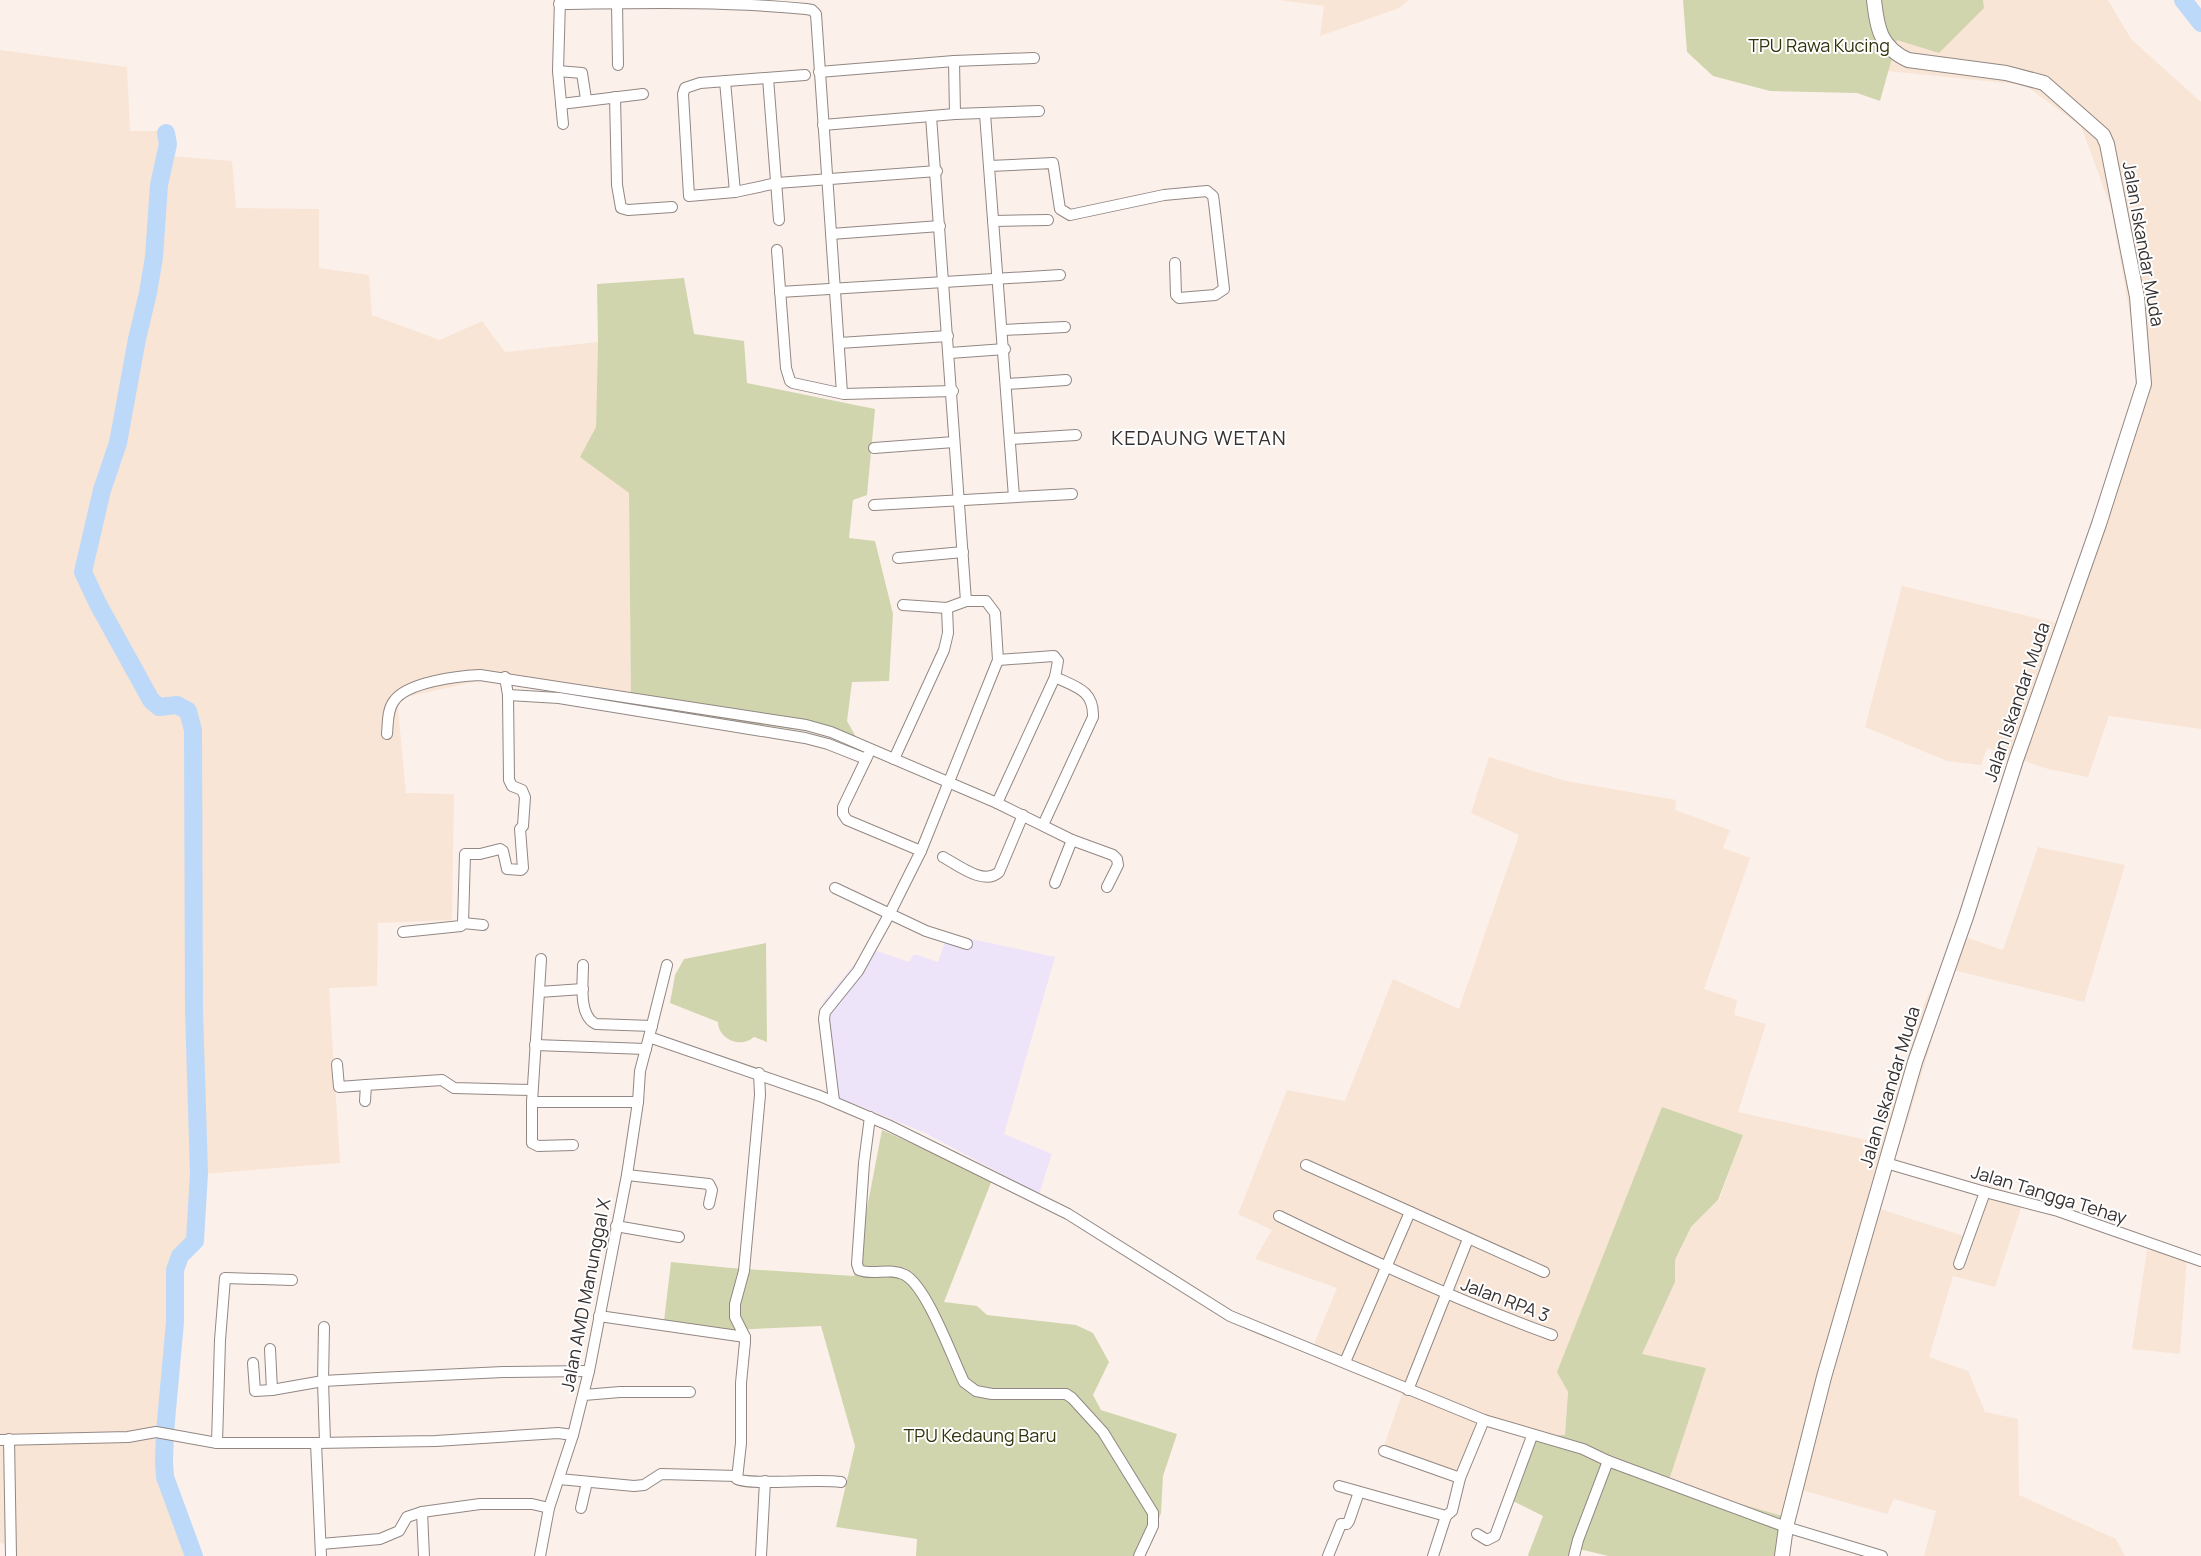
<svg xmlns="http://www.w3.org/2000/svg" width="2201" height="1556" font-family="Manrope,sans-serif">
	<rect width="100%" height="100%" fill="#fcf0eb"/>
	<!-- commercial -->
	<path fill="#eee4f9" d="M948 934 1055 957 1004 1134 1052 1154 1039 1194 925 1133 853 1103 831 1096 823 1002 868 948 909 962 914 954 938 962Z"/>
	<!-- industrial -->
	<g fill="#f8e5d5">
		<path d="M1279 0H1409L1399 8 1320 36 1324 6Z"/>
		<path d="M1983 0H2108L2131 39 2201 102V729L2109 716 2088 777 2048 769 1987 748 1981 765 1947 761 1865 727 1902 586 2057 623 2142 381 2111 208 2081 126 2025 85 1888 71 1897 39 1984 8Z"/>
		<path d="M0 50 127 67 130 131H170L169 156 232 161 236 208 319 209V268L369 275 372 315 440 340 482 321 505 352 598 342 596 427 581 457 629 493 631 704 487 679 397 699 406 793 454 794 452 920 378 923 377 986 329 988 340 1163 202 1174 198 1242 173 1264 164 1417V1476L196 1556H5V1544L0 1543Z"/>
		<path d="M1489 757 1566 781 1676 800 1675 810 1730 830 1723 848 1750 858 1704 989 1737 1000 1734 1015 1766 1024 1738 1112 1876 1142 1883 1136 1925 1002 1956 934 2003 950 2038 847 2125 865 2084 1002 1953 970 1907 1123 1877 1208 1964 1236 1987 1182 2024 1199 1995 1287 1953 1276 1929 1357 1968 1371 1985 1412 2018 1419 2019 1495 2116 1539 2125 1556H1924L1936 1511 1894 1499 1887 1514 1791 1487 1783 1516 1668 1483 1642 1354 1675 1282V1261L1691 1227 1719 1200 1743 1135 1662 1107 1568 1391 1565 1435 1528 1436 1481 1418 1458 1475 1384 1446 1402 1394 1310 1354 1337 1288 1255 1259 1272 1230 1238 1214 1287 1090 1345 1101 1393 979 1459 1009 1519 835 1471 813Z"/>
		<path d="M2147 1250 2187 1257 2180 1354 2132 1349Z"/>
	</g>
	<!-- green -->
	<g fill="#d1d5ae">
		<path d="M1683 0H1983L1984 8 1939 53 1897 40 1880 101 1857 93 1770 91 1713 76 1687 52Z"/>
		<path d="M684 278 694 334 744 341 747 383 875 409 867 495 853 500 849 538 875 541 893 614 889 681 852 682 847 721 865 753 820 733 702 717 631 704 629 493 580 457 596 427 598 342 597 284Z"/>
		<path d="M766 943 767 1042 754 1037C741 1049 718 1039 718 1022L670 1003 675 975 684 959Z"/>
		<path d="M1662 1107 1743 1135 1718 1200 1691 1227 1675 1260V1282L1642 1354 1706 1368 1668 1483 1783 1516 1779 1556H1608L1575 1548 1572 1556H1529L1528 1555 1543 1516 1511 1500 1538 1436 1565 1435 1568 1392 1557 1372Z"/>
		<path d="M882 1130 992 1180 944 1302 977 1306 987 1315 1076 1325 1093 1333 1109 1362 1093 1395 1101 1410 1177 1434 1163 1476 1161 1513 1144 1556H916L917 1539 836 1527 855 1446 821 1326 731 1330 664 1321 671 1262 731 1268 854 1276Z"/>
	</g>
	<g fill="none" stroke-linecap="round" stroke-linejoin="round">
		<!-- river -->
		<g stroke="#bcd9fa" stroke-width="18">
			<path d="M2183 0 2201 23"/>
			<path d="M166 133 168 144 159 185 154 257 148 293 137 339 118 443 102 490 83 572 98 604 151 700 159 707 177 705 188 711 193 730 194 1010 199 1173 195 1241 180 1256 175 1270V1322L165 1432 164 1461 165 1477 194 1556"/>
		</g>
		<!-- street casing -->
		<g stroke="#928783" stroke-width="12">
			<g id="street">
				<path d="M560 0 558 71 563 124"/>
				<path d="M617 3 618 65"/>
				<path d="M559 4C642 3 724 1 806 9L812 10 816 14 842 393"/>
				<path d="M954 61 955 114"/>
				<path d="M558 71 582 73 586 99"/>
				<path d="M819 72 954 61 1034 58"/>
				<path d="M805 75 700 83 685 88 683 94 689 196 735 192 777 183 937 171"/>
				<path d="M768 78 779 220"/>
				<path d="M725 81 735 192"/>
				<path d="M615 97 617 185 621 208 628 210 672 207"/>
				<path d="M561 104 643 94"/>
				<path d="M985 114 1014 497"/>
				<path d="M931 116 966 601"/>
				<path d="M823 125 955 114 1039 111"/>
				<path d="M989 166 1053 163 1060 209 1070 215 1164 195 1207 191 1213 196 1214 203 1224 289 1215 295 1179 298 1176 295 1175 263"/>
				<path d="M993 221 1048 220"/>
				<path d="M831 234 940 226"/>
				<path d="M777 250 786 368 790 381 793 383 844 394 953 391"/>
				<path d="M780 292 1060 275"/>
				<path d="M1003 330 1065 327"/>
				<path d="M839 343 948 336"/>
				<path d="M950 353 1005 349"/>
				<path d="M1007 384 1066 380"/>
				<path d="M1011 439 1076 435"/>
				<path d="M874 448 954 442"/>
				<path d="M874 505 1072 494"/>
				<path d="M898 558 963 552"/>
				<path d="M508 695 559 698 805 738 828 744 866 759"/>
				<path d="M387 734C388 724 387 710 394 701 407 682 458 676 480 675L806 725 831 732 997 803 1072 840 1113 855 1117 859 1118 865 1107 887"/>
				<path d="M868 755 843 807V814L847 820 921 851"/>
				<path d="M894 759 944 650 948 633 947 608"/>
				<path d="M997 803 1055 677 1058 661 1054 656 998 660"/>
				<path d="M1043 825 1093 717C1094 690 1076 687 1055 677"/>
				<path d="M943 857C958 865 984 886 999 872L1023 815"/>
				<path d="M1055 883 1072 840"/>
				<path d="M835 888 926 931 967 944"/>
				<path d="M463 923 465 854H480L500 849 503 851 507 869 521 870 523 868 520 829 523 826 525 797 522 790 512 786 509 780 508 695 505 677"/>
				<path d="M403 932 461 926 463 923 483 925"/>
				<path d="M541 959 539 992 583 989"/>
				<path d="M583 965C583 982 578 1016 596 1024L652 1026"/>
				<path d="M667 965 649 1037 820 1096 888 1125 1068 1214 1230 1316 1484 1420 1583 1449 1608 1461 1786 1527 1882 1556"/>
				<path d="M539 992 532 1102H638"/>
				<path d="M535 1045 646 1049"/>
				<path d="M337 1064 339 1087 366 1085"/>
				<path d="M759 1073 760 1095 744 1271 735 1304V1317L745 1337V1342L741 1383V1443L737 1479C752 1486 817 1478 841 1482"/>
				<path d="M365 1101 366 1085 442 1080 454 1088 532 1090"/>
				<path d="M834 1101 824 1019 825 1012 858 971 890 913 921 851 998 660 995 613 986 601H966L947 608 903 605"/>
				<path d="M532 1102V1143L538 1146 573 1145"/>
				<path d="M870 1117 864 1163 857 1264 859 1270C873 1276 890 1267 905 1275 927 1287 952 1357 964 1382L976 1391 992 1394H1066L1072 1398 1103 1432 1153 1513V1526L1139 1556"/>
				<path d="M1886 1163 1985 1192 2058 1211 2201 1261"/>
				<path d="M1306 1165 1544 1272"/>
				<path d="M627 1175 709 1184 712 1190 709 1204"/>
				<path d="M1279 1216C1369 1260 1458 1301 1552 1335"/>
				<path d="M616 1226 679 1237"/>
				<path d="M1959 1264 1985 1192"/>
				<path d="M599 1316 745 1337"/>
				<path d="M324 1327 323 1381 325 1442"/>
				<path d="M270 1349 272 1390"/>
				<path d="M1345 1362 1410 1212"/>
				<path d="M253 1363 255 1391 272 1390 323 1381 378 1378 503 1372 589 1371"/>
				<path d="M1408 1390 1468 1239"/>
				<path d="M584 1395 620 1392H690"/>
				<path d="M9 1439 11 1556"/>
				<path d="M0 1440 128 1437 156 1432 217 1443H316L436 1441 558 1433 573 1435"/>
				<path d="M217 1443 220 1340 225 1278 292 1280"/>
				<path d="M316 1443 321 1556"/>
				<path d="M1384 1451 1460 1478"/>
				<path d="M559 1479 634 1486 644 1485 661 1474 737 1476"/>
				<path d="M1339 1486 1446 1516 1452 1511 1460 1478 1484 1420"/>
				<path d="M581 1508 587 1482"/>
				<path d="M422 1512 424 1556"/>
				<path d="M1477 1534 1487 1540 1495 1536 1532 1436"/>
				<path d="M321 1544 380 1539 399 1531 407 1517 422 1512 480 1504H532L549 1508"/>
				<path d="M540 1556 549 1508 573 1435 589 1371 627 1175 638 1102 640 1071 649 1037"/>
				<path d="M761 1556 765 1481"/>
				<path d="M1328 1556 1341 1524H1347L1349 1521 1359 1492"/>
				<path d="M1433 1556 1446 1516"/>
				<path d="M1574 1556 1578 1540 1608 1461"/>
			</g>
		</g>
		<!-- secondary casing -->
		<g stroke="#928783" stroke-width="16">
			<path id="secondary" d="M1782 1556 1786 1527 1824 1377 1915 1062 1966 917 2016 760 2099 524 2144 384 2137 297 2107 144 2103 135 2044 83 2006 73 1908 60C1880 47 1877 28 1874 0"/>
		</g>
		<!-- street -->
		<use href="#street" stroke="#fff" stroke-width="10"/>
		<!-- secondary -->
		<use href="#secondary" stroke="#fff" stroke-width="14"/>
	</g>
	<g text-anchor="middle" stroke-width="4" stroke-linejoin="round" paint-order="stroke">
		<!-- park labels -->
		<g font-size="18" fill="#31330a" stroke="#fff">
			<text x="1819" y="52">TPU Rawa Kucing</text>
			<text x="980" y="1442">TPU Kedaung Baru</text>
		</g>
		<!-- street labels -->
		<g font-size="18" fill="#363130" stroke="#fff">
			<text transform="translate(2143 244) rotate(80)" y="6">Jalan Iskandar Muda</text>
			<text transform="translate(2017 702) rotate(-71)" y="6">Jalan Iskandar Muda</text>
			<text transform="translate(1890 1087) rotate(-73)" y="6">Jalan Iskandar Muda</text>
			<text transform="translate(2049 1195) rotate(17)" y="6">Jalan Tangga Tehay</text>
			<text transform="translate(586 1295) rotate(-79)" y="6">Jalan AMD Manunggal X</text>
			<text transform="translate(1505 1300) rotate(21)" y="6">Jalan RPA 3</text>
		</g>
		<!-- quarter labels -->
		<g font-size="20" letter-spacing="1" fill="#363130" stroke="#fff">
			<text x="1199" y="445">KEDAUNG WETAN</text>
		</g>
	</g>
</svg>
